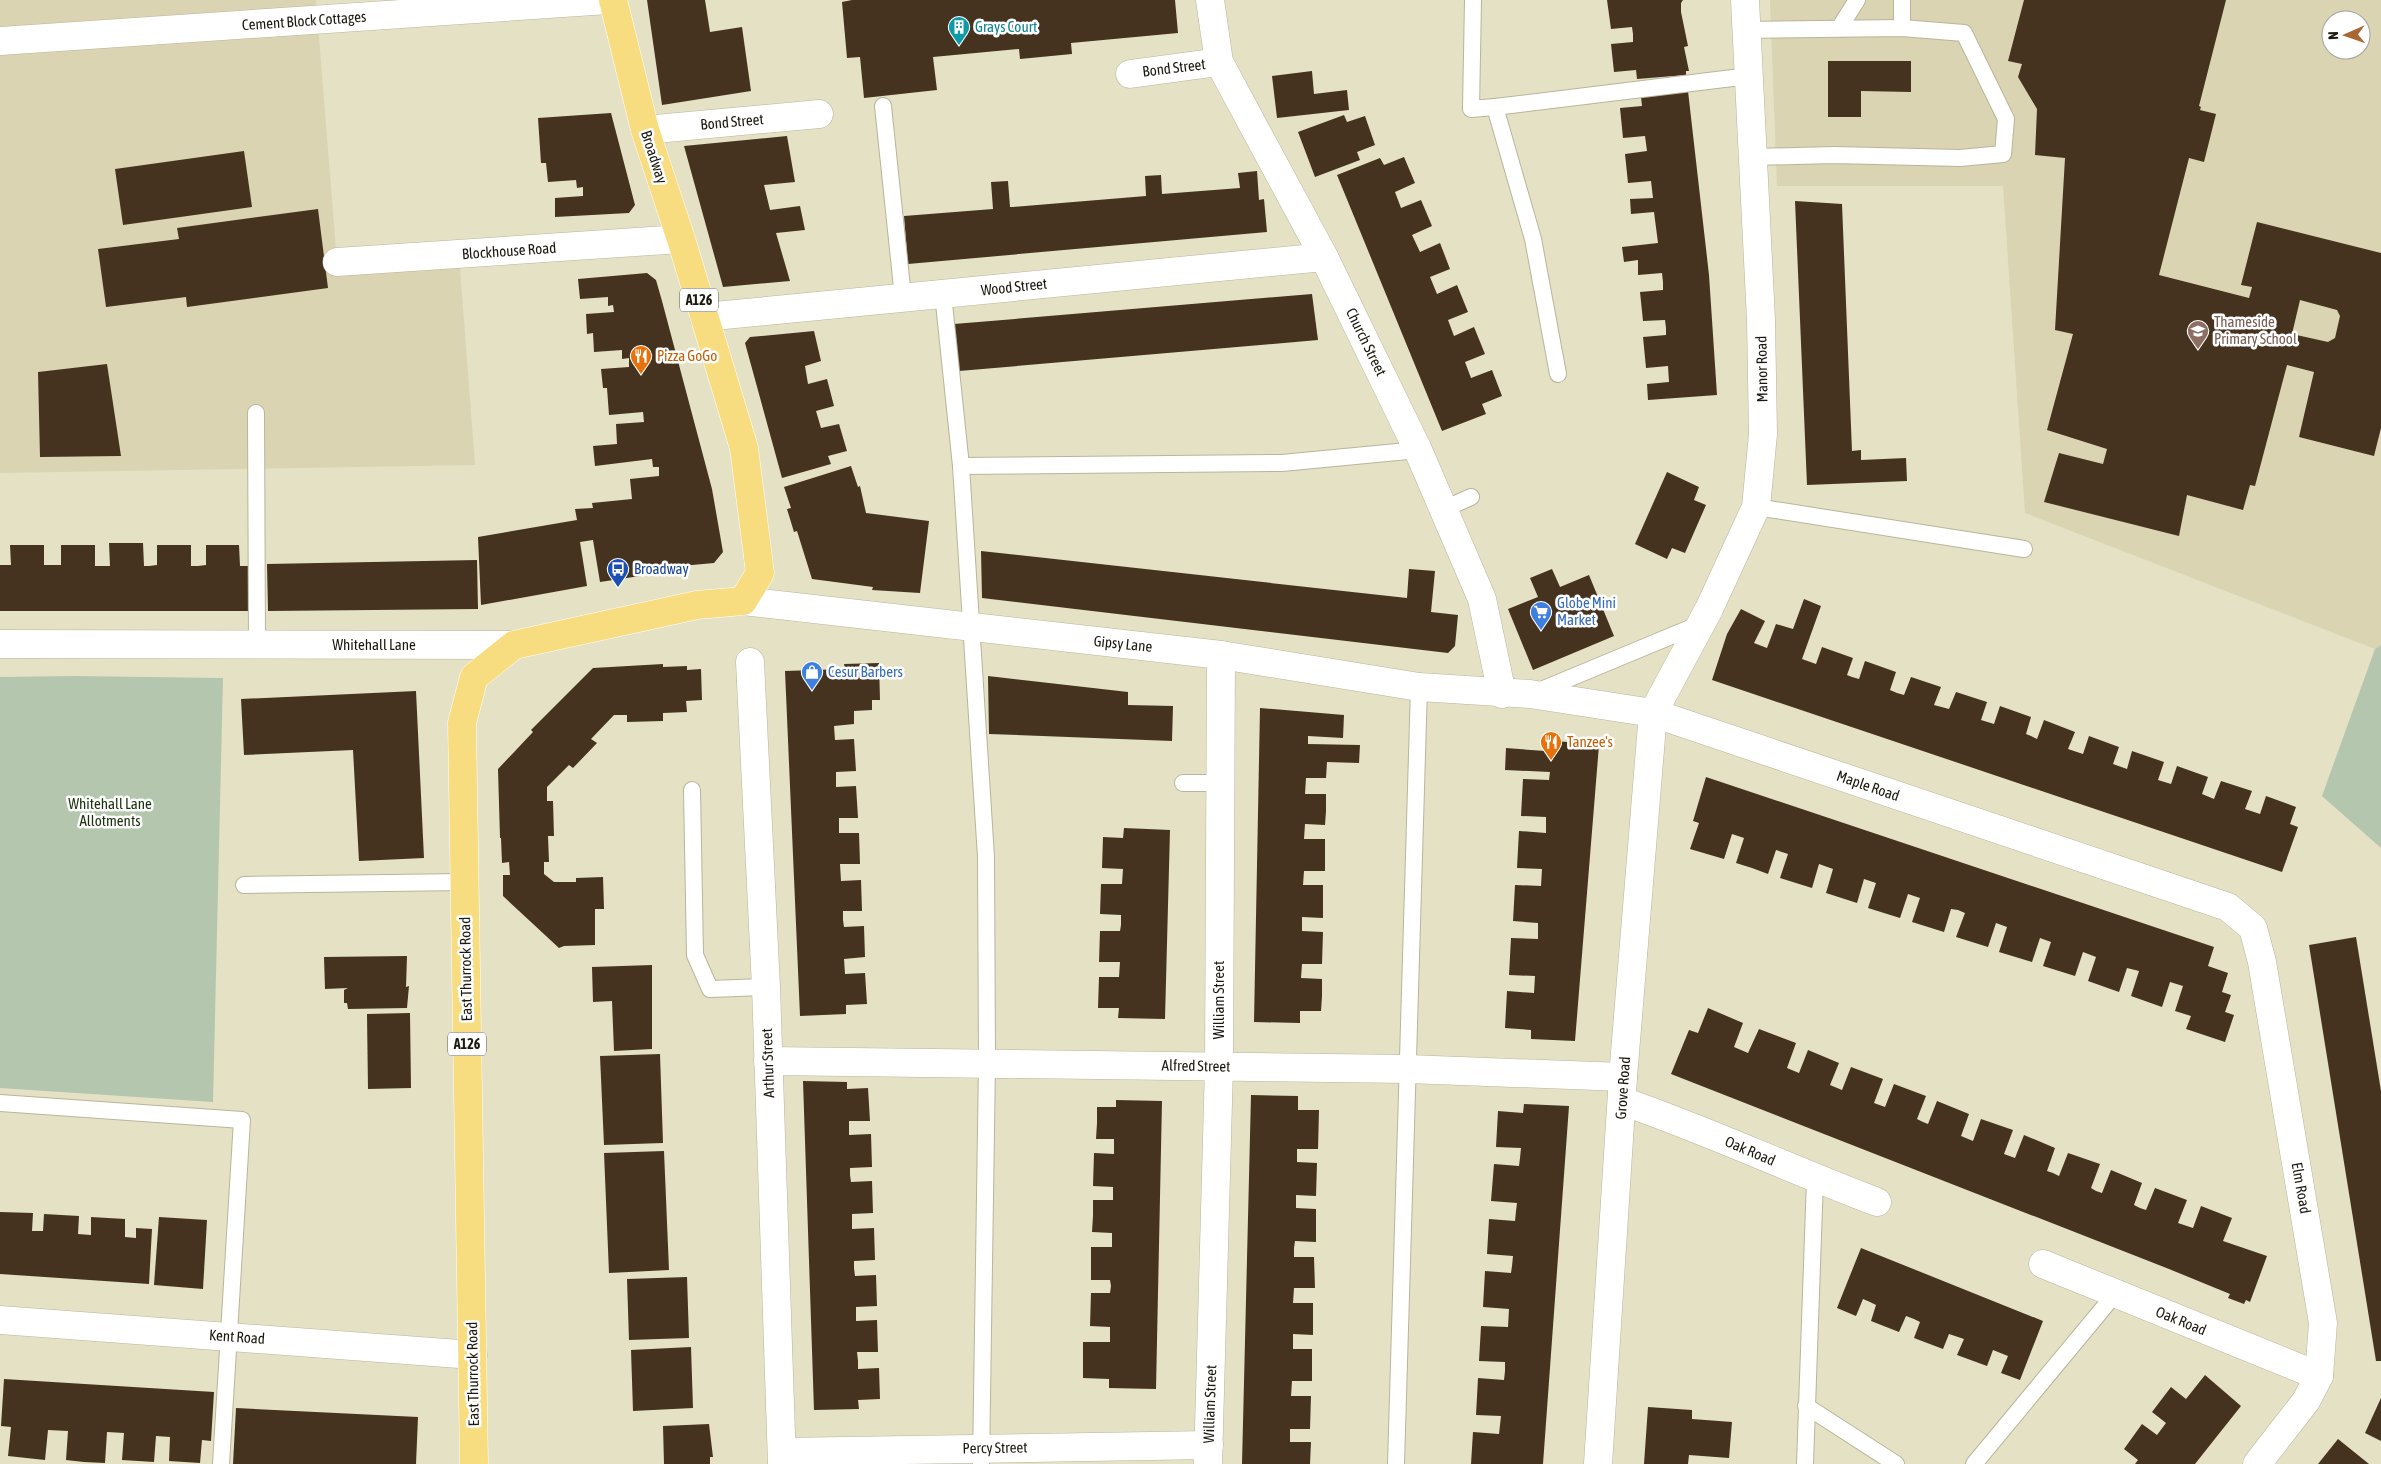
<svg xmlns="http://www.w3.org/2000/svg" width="2381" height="1464" font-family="'Asap Condensed',sans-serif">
	<rect width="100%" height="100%" fill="#e5e1c5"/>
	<!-- built -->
	<g fill="#dad4b2" fill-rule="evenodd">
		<path d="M0 0H316L337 262 459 255 475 465 0 473Z"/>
		<path d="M1770 0H2381V645L2375 649 2025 513 2003 186H1777ZM2331 20H2361V50H2331Z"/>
	</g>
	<!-- green -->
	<g fill="#b4c6ad">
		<path d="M2381 645V848L2322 796 2375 649Z"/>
		<path d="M74 676 223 678 213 1102 0 1088V677Z"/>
	</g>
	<!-- building -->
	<g fill="#453320" fill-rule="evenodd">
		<path d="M647 0H705L710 32 742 27 751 91 662 105Z"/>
		<path d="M852 0H1175L1178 33 1071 43 1072 54 1020 59 1019 49 933 57 937 90 864 98 860 57 847 58 842 2Z"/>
		<path d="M1607 0H1683L1681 3V12L1688 46 1684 47 1689 71H1686V75L1637 79 1636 70 1614 72 1611 44 1633 42V34L1632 27 1611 29Z"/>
		<path d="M2024 0H2226L2199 106 2201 107 2200 110 2216 114 2204 162 2189 158 2159 275 2249 298 2252 287 2241 285 2257 222 2381 253V428L2374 456 2299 437 2314 372 2287 365 2255 486 2250 485 2243 510 2187 495 2179 536 2044 502 2059 453 2103 464 2107 449 2047 430 2073 334 2055 330 2065 158 2035 155 2037 109 2018 77 2022 64 2008 61ZM2300 300 2337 310 2340 316 2335 338 2328 342 2292 334Z"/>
		<path d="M1828 61H1911V92L1861 91V117H1828Z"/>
		<path d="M1312 71 1314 94 1347 90 1349 110 1277 118 1272 76Z"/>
		<path d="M1688 91 1709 275 1717 395 1648 400 1647 384 1669 382 1668 366 1646 368 1643 337 1666 335V328L1665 320 1643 321 1640 292 1663 290V282L1662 273 1638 275V260L1624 262 1622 247 1658 243 1654 212 1631 214 1630 199 1653 198 1651 181 1628 183 1625 154 1647 151 1645 136 1623 138 1620 108 1642 106 1641 97Z"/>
		<path d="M611 113 635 205 629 213 555 217V198L583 196V187L577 188 576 180 548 182 546 163H541L538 118Z"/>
		<path d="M1344 115 1347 122 1365 116 1375 145 1357 152 1360 160 1315 177 1298 132Z"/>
		<path d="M787 136 795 182 764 185 770 210 800 206 805 230 776 233 790 281 723 287 684 146Z"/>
		<path d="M244 151 252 207 123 225 115 169Z"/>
		<path d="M1404 157 1415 183 1395 192 1401 208 1421 200 1432 226 1412 235 1420 252 1440 243 1450 269 1430 277 1437 294 1457 285 1468 312 1448 320 1454 336 1474 327 1485 354 1465 362 1471 378 1492 370 1502 396 1482 404 1486 414 1442 431 1337 175 1380 158 1384 165Z"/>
		<path d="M1257 171 1259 200 1264 199 1267 232 908 264 904 216 993 209 991 182 1008 181 1010 207H1013L1146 196 1145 176 1161 175 1162 194 1240 188 1238 173Z"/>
		<path d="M1795 201 1842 204 1852 451 1861 450V460L1906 458 1907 481 1807 485Z"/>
		<path d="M318 209 328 288 187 307 186 297 106 307 98 249 179 239 177 228Z"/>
		<path d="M647 273 656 280 662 301 712 489 723 552 714 563 670 567 640 576 600 582 593 540 580 542 587 586 481 605 478 537 577 520 575 509 593 508 592 503 632 499 630 479 659 476V467H653L652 459 595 466 593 446 617 444 616 424 644 422 643 412 609 415 607 388H603L601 369 629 367V358L622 359V350L594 352 593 333 587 334 586 314 614 312 613 305 608 306V297L580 299 578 279Z"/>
		<path d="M1312 294 1318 340 959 371 954 324Z"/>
		<path d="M814 331 821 361 805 366 808 384 827 379 834 406 816 411 821 428 839 424 847 451 828 456 831 464 782 478 745 343 750 337Z"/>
		<path d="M107 364 121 456 40 457 38 372Z"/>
		<path d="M851 466 858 487 860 486 866 513 929 521 920 593 872 590 873 587 812 579 797 531 794 532 787 509 791 508 784 487Z"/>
		<path d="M1667 472 1699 487 1694 500 1706 505 1685 553 1672 548 1667 559 1635 544Z"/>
		<path d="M109 543H143L144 566H149L157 565V545H191V566H198L206 565V545H239L240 566H249V611H0V565H11L10 545H44V565H61V545H95V566H110Z"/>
		<path d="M981 551 1407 598 1409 569 1435 571 1431 612 1458 615 1455 646 1448 653 982 598Z"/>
		<path d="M477 560 478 609 268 611 267 564Z"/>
		<path d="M1552 569 1560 587 1589 575 1614 636 1533 670 1508 609 1538 597 1530 578Z"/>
		<path d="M1804 599 1821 606 1802 659 1816 664 1822 647 1853 658 1847 675 1852 677 1859 679 1865 661 1896 672 1890 690 1897 693 1904 695 1911 677 1941 687 1934 705 1949 709 1956 692 1987 702 1981 720 1994 724 2000 706 2031 717 2026 734 2031 736 2037 739 2044 720 2075 732 2068 749 2083 754 2089 736 2119 747 2113 764 2127 769 2132 751 2164 762 2158 780 2171 784 2177 766 2208 777 2202 794 2214 799 2221 781 2252 791 2245 809 2260 814 2266 796 2296 807 2290 824 2298 827 2282 872 1712 680 1727 634 1741 609 1765 621 1754 643 1767 648 1776 624 1793 629Z"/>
		<path d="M879 663 880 700H872V710L854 711V724L834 726 835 740 854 739 856 771 836 772V787L856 786 858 818H839V833H859L860 864H840L841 881 861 880 862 911H843V920L844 927 864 926 865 957 844 959 845 974 865 973 867 1004 846 1005V1014L800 1016 785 671 845 669 844 664Z"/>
		<path d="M663 664V667L687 666V670L701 669 702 700 686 701 687 712 663 713V721L627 722V715H614L591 739 597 743 573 768 569 765 547 787V801H553L554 836H548L549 862H544V874L554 882H576V878L603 877 604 909H595V945L564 946 559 948 503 896V875H510L509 862 502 863 501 838H500L498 769 533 732 531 730 593 668Z"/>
		<path d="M988 676 1128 692V705L1173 706 1172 741 989 734Z"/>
		<path d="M416 691 424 858 359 861 353 750 244 755 241 699Z"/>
		<path d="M1260 708 1344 715 1343 738 1308 736V744L1360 745 1359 763 1327 762 1326 778H1306L1305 794H1326V811L1325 825 1305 824 1304 839H1325V871H1304L1303 885H1323V918L1302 917V931L1323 932 1322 964H1302L1301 978 1322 979V996L1321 1011H1300V1023L1254 1022Z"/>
		<path d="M1546 740 1599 745 1575 1041 1531 1039V1030L1505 1028 1507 991 1534 993 1535 976 1509 975 1511 938 1538 939V923L1513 921 1515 885 1541 886 1542 869 1517 868 1519 831 1546 833V817L1521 816 1523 779 1549 780 1550 772 1505 770 1506 748 1545 751Z"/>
		<path d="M1706 777 2214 947 2208 966 2228 973 2222 992 2231 995 2225 1012 2234 1015 2225 1042 2186 1029 2191 1016 2175 1011 2183 986 2170 982 2162 1007 2131 996 2139 971 2127 968 2119 992 2088 981 2096 957 2083 952 2075 976 2043 966 2051 942 2040 938 2032 962 1999 952 2007 927 1996 923 1988 947 1956 937 1965 913 1958 910 1951 909 1944 932 1912 922 1920 898 1908 894 1900 918 1868 908 1876 883 1864 879 1857 903 1826 893 1833 869 1819 864 1812 888 1780 878 1788 854 1776 850 1768 874 1752 868 1736 863 1744 838 1732 834 1724 859 1690 849 1699 823 1693 821Z"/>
		<path d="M1124 828 1170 830 1165 1019 1118 1018 1119 1008H1098L1099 977H1119L1120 962H1099L1100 931H1120L1121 925V915L1100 914 1101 884H1122L1123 869 1102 868 1103 837 1123 838Z"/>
		<path d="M2356 937 2381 1091V1361H2376L2309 945Z"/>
		<path d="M407 956 406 987 409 986 407 1008 348 1009 347 1003H344V990L348 988 325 989 324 957Z"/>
		<path d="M652 965V1049L614 1051 612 1001 593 1002 592 967Z"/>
		<path d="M1708 1008 1743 1023 1734 1047 1748 1053 1759 1029 1796 1043 1787 1068 1799 1073 1808 1050 1839 1063 1830 1085 1842 1090 1851 1067 1883 1079 1874 1103 1885 1107 1894 1084 1926 1096 1917 1119 1923 1122 1928 1124 1937 1101 1969 1114 1961 1136 1973 1141 1981 1119 2013 1130 2004 1154 2015 1158 2024 1135 2055 1148 2047 1171 2053 1173 2059 1176 2068 1153 2100 1164 2091 1188 2096 1191 2102 1193 2111 1170 2142 1183 2134 1205 2140 1208 2146 1210 2155 1188 2187 1200 2178 1223 2193 1228 2201 1206 2232 1218 2223 1241 2267 1256 2250 1302 2246 1300 2244 1304 2228 1298 2230 1294 2169 1269 1671 1074 1689 1030 1698 1033Z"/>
		<path d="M410 1013 411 1088 368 1089 367 1014Z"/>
		<path d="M660 1054 663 1143 604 1145 600 1056Z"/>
		<path d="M803 1081 847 1082V1089L868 1088 870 1121H849V1135L871 1134 872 1167 850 1168V1175L851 1182 872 1181 873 1213 852 1214V1229L874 1228 875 1260 854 1261V1268L855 1276 876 1275 877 1306 856 1307V1321L877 1320 878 1352H857L858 1361V1369L879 1368 880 1399 858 1400 859 1409 814 1410Z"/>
		<path d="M1251 1095 1298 1096V1110H1319L1318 1149H1297V1162L1317 1163 1316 1196 1296 1195V1208L1316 1209V1242L1295 1241 1294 1248V1257H1314L1315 1288H1294L1293 1303H1313V1335L1293 1334V1349H1312V1381H1292L1291 1396H1311L1310 1429H1290V1442H1311L1310 1464H1242Z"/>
		<path d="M1116 1100 1162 1101 1156 1389 1109 1388V1379L1083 1378V1342H1110V1327L1090 1326 1091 1293H1110L1111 1286 1110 1280H1091V1247H1112V1233L1092 1232 1093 1216V1200H1113V1187L1093 1186 1094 1153 1114 1154V1139H1096L1097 1123V1107H1116Z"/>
		<path d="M1524 1104 1569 1106 1543 1464H1471L1473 1432 1499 1434 1501 1416 1476 1415 1478 1378 1504 1380 1505 1371V1362L1479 1361 1481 1326 1508 1327 1509 1309 1483 1307 1485 1271 1511 1273 1512 1266 1513 1256 1487 1254 1489 1219 1515 1221 1516 1211 1517 1203 1491 1201 1494 1164 1519 1166 1520 1158 1521 1148 1496 1147 1498 1111 1523 1113Z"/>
		<path d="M664 1151 669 1270 609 1273 604 1153Z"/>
		<path d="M0 1212 33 1213 32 1231H43L44 1214 79 1216 78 1234 91 1235V1217L125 1219V1237L136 1238V1228L152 1229 149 1284 0 1274Z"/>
		<path d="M159 1217 207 1220 203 1289 154 1285Z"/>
		<path d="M1861 1248 2043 1321 2020 1380 2001 1373 2008 1356 1993 1350 1987 1366 1957 1355 1964 1339 1949 1334 1943 1349 1914 1338 1920 1322 1914 1319 1906 1316 1899 1332 1871 1321 1876 1305 1870 1302 1863 1299 1856 1316 1837 1308Z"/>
		<path d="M687 1277 689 1338 629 1340 627 1279Z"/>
		<path d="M691 1347 693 1408 633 1411 631 1350Z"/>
		<path d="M2205 1375 2241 1406 2214 1440 2195 1464H2135L2138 1460 2124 1449 2142 1424 2157 1435 2166 1423 2152 1412 2171 1387 2186 1399Z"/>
		<path d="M4 1379 214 1392 211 1441 202 1440 200 1463 169 1461 170 1437 156 1436 154 1462 122 1460 124 1433 107 1432 105 1463 84 1462 66 1460 68 1431 48 1430 45 1460 8 1456 11 1427 1 1426Z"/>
		<path d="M2381 1398V1441L2365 1433Z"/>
		<path d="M1648 1407 1692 1410V1419L1732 1422 1729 1458 1689 1455 1688 1464H1644Z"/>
		<path d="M236 1408 418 1417 416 1464H233Z"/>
		<path d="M709 1424 713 1457H710V1464H664L663 1426Z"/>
		<path d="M2338 1439 2369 1464H2318Z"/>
	</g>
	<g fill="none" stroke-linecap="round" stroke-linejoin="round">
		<!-- service casing -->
		<g stroke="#b9b59a" stroke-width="18">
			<g id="service">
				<path d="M1473 0 1471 109 1495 107"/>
				<path d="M1840 27 1857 0"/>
				<path d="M1902 28V0"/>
				<path d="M1746 30 1902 28 1964 33 2006 119 2003 154 1960 158 1834 155 1753 157"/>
				<path d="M883 106 903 297"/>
				<path d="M943 294 961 466 986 857 987 1063 981 1464"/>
				<path d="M1558 374 1533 239 1495 107 1749 76"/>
				<path d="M256 413 257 645"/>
				<path d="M961 466 1282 463 1418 450"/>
				<path d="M1756 507 2024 549"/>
				<path d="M1444 509 1471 497"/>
				<path d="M1534 693 1700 624"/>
				<path d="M1183 783H1220"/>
				<path d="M692 790 695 955 710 989 766 987"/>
				<path d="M244 885 464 882"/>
				<path d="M0 1103 242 1120 221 1464"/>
				<path d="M1806 1406 1896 1464"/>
				<path d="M1396 1464 1419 687"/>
				<path d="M1805 1464 1815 1179"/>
				<path d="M1974 1464 2115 1294"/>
			</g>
		</g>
		<!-- minor casing -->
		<g stroke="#b9b59a" stroke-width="29">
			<g id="minor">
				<path d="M1210 0 1219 62 1324 257 1418 450 1482 599 1502 694"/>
				<path d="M0 41 608 0"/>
				<path d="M1130 74 1219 62"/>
				<path d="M645 130 819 114"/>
				<path d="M337 262 681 239"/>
				<path d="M704 317 1324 257"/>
				<path d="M743 601 1221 655 1419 687 1530 694 1653 713 2228 907 2253 928 2262 962 2323 1323 2319 1376 2306 1401 2257 1464"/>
				<path d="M0 644 514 645"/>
				<path d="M750 662 766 987 782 1464"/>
				<path d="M768 1061 1408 1069 1623 1077"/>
				<path d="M1622 1101C1709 1131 1792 1170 1877 1202"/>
				<path d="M2043 1264 2319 1376"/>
				<path d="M0 1320 473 1355"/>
				<path d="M782 1452 1209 1445"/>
				<path d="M1208 1464 1219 1066 1221 655"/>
				<path d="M1598 1464 1623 1077 1653 713 1709 609 1756 507 1763 434 1761 320 1745 0"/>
			</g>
		</g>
		<!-- primary casing -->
		<g stroke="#fff" stroke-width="29">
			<path id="primary" d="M474 1464 462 723 474 677 514 645 697 605 743 601 760 573 744 448 681 239 645 130 613 0"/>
		</g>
		<!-- service -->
		<use href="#service" stroke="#fff" stroke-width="16"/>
		<!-- minor -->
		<use href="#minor" stroke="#fff" stroke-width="28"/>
		<!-- primary -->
		<use href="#primary" stroke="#f8dd80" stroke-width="28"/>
	</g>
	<!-- icons -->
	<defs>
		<g id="building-pin" transform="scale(1.125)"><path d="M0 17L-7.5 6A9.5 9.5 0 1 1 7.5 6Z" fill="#0f9aa8" stroke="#fff"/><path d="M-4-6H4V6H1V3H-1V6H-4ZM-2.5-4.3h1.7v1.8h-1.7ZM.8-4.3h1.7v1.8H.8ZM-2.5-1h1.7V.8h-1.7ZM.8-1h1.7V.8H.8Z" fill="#fff"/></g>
		<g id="school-pin" transform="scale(1.125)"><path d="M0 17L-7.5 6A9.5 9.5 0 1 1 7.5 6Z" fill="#8d6e63" stroke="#fff"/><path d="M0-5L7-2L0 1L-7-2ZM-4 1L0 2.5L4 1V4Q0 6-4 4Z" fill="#fff"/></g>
		<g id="restaurant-pin" transform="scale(1.125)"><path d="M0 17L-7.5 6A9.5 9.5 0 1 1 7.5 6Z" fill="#e8710a" stroke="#fff"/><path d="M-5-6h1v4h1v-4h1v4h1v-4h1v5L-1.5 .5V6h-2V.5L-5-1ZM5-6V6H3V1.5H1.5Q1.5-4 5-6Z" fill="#fff"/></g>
		<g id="bus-pin" transform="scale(1.125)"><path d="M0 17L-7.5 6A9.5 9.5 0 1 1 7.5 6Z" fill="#1a4fb4" stroke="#fff"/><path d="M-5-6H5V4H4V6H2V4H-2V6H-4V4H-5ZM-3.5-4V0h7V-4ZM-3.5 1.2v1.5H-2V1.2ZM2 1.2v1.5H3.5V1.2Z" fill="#fff"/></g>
		<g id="supermarket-pin" transform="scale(1.125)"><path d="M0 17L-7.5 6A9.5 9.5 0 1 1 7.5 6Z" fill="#3f7fe0" stroke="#fff"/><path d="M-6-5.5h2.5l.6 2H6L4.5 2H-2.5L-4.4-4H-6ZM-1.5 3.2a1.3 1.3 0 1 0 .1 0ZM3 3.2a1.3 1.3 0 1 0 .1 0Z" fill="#fff"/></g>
		<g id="shop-pin" transform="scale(1.125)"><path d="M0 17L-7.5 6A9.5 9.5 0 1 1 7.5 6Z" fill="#3f7fe0" stroke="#fff"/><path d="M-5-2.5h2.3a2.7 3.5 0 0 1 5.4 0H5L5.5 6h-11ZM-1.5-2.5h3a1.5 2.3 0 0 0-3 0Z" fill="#fff"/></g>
	</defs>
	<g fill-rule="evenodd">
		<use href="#building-pin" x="959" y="27"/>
		<use href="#school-pin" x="2198" y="331"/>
		<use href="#restaurant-pin" x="641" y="356"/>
		<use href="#bus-pin" x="618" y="569"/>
		<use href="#supermarket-pin" x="1541" y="612"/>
		<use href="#shop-pin" x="812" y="672"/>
		<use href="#restaurant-pin" x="1551" y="742"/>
	</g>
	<g text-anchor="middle" stroke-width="5" stroke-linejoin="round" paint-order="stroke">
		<!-- shield labels -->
		<g fill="#fff" stroke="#5f5e57" stroke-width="1">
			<rect x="680" y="288.5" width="38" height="23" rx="4"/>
			<rect x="448" y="1032.5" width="38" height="23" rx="4"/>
		</g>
		<g font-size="14" font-weight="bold" fill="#1b190f">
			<text x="699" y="305">A126</text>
			<text x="467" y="1049">A126</text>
		</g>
		<!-- street labels -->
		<g font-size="15" fill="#1b190f" stroke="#fff">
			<text transform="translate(304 21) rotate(-4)" y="5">Cement Block Cottages</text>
			<text transform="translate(1174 68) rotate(-7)" y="5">Bond Street</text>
			<text transform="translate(732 122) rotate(-5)" y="5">Bond Street</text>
			<text transform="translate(654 157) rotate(72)" y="5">Broadway</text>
			<text transform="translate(509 251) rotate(-4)" y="5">Blockhouse Road</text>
			<text transform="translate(1014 287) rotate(-6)" y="5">Wood Street</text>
			<text transform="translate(1366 342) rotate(64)" y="5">Church Street</text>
			<text transform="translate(1762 369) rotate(-91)" y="5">Manor Road</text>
			<text transform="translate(1123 644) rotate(6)" y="5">Gipsy Lane</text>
			<text x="374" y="650">Whitehall Lane</text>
			<text transform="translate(1868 786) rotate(19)" y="5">Maple Road</text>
			<text transform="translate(466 969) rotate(-91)" y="5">East Thurrock Road</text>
			<text transform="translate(1219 1000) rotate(-90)" y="5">William Street</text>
			<text transform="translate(768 1063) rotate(-92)" y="5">Arthur Street</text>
			<text transform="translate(1196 1066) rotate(1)" y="5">Alfred Street</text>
			<text transform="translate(1623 1088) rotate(-86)" y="5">Grove Road</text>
			<text transform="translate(1750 1151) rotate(23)" y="5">Oak Road</text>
			<text transform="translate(2301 1188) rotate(80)" y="5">Elm Road</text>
			<text transform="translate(2181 1321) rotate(22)" y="5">Oak Road</text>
			<text transform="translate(237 1337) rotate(4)" y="5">Kent Road</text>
			<text transform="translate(473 1374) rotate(-91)" y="5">East Thurrock Road</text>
			<text transform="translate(1210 1404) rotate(-88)" y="5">William Street</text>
			<text transform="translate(995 1448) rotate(-1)" y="5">Percy Street</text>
		</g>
		<!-- culture labels -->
		<g font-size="15" fill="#0d838f" stroke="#fff" text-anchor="start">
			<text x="975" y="32">Grays Court</text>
		</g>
		<!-- education labels -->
		<g font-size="15" fill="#785e54" stroke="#fff" text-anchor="start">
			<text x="2214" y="327">Thameside<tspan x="2214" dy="17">Primary School</tspan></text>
		</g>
		<!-- food labels -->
		<g font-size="15" fill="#c56008" stroke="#fff" text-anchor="start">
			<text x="657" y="361">Pizza GoGo</text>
			<text x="1567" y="747">Tanzee's</text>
		</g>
		<!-- transit labels -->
		<g font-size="15" fill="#164399" stroke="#fff" text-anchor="start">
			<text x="634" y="574">Broadway</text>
		</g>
		<!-- shop labels -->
		<g font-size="15" fill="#366cbe" stroke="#fff" text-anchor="start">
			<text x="1557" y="608">Globe Mini<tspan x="1557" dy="17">Market</tspan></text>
			<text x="828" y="677">Cesur Barbers</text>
		</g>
		<!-- park labels -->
		<g font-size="15" fill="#19320b" stroke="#fff">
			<text x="110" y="809">Whitehall Lane<tspan x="110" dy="17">Allotments</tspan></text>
		</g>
	</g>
	<!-- north arrow -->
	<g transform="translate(2346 35) rotate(268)"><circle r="24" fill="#ffffff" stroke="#a4a39f"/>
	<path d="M0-4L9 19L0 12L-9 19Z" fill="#a96833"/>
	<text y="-8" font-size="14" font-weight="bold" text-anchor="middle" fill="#1b190f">N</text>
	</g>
</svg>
